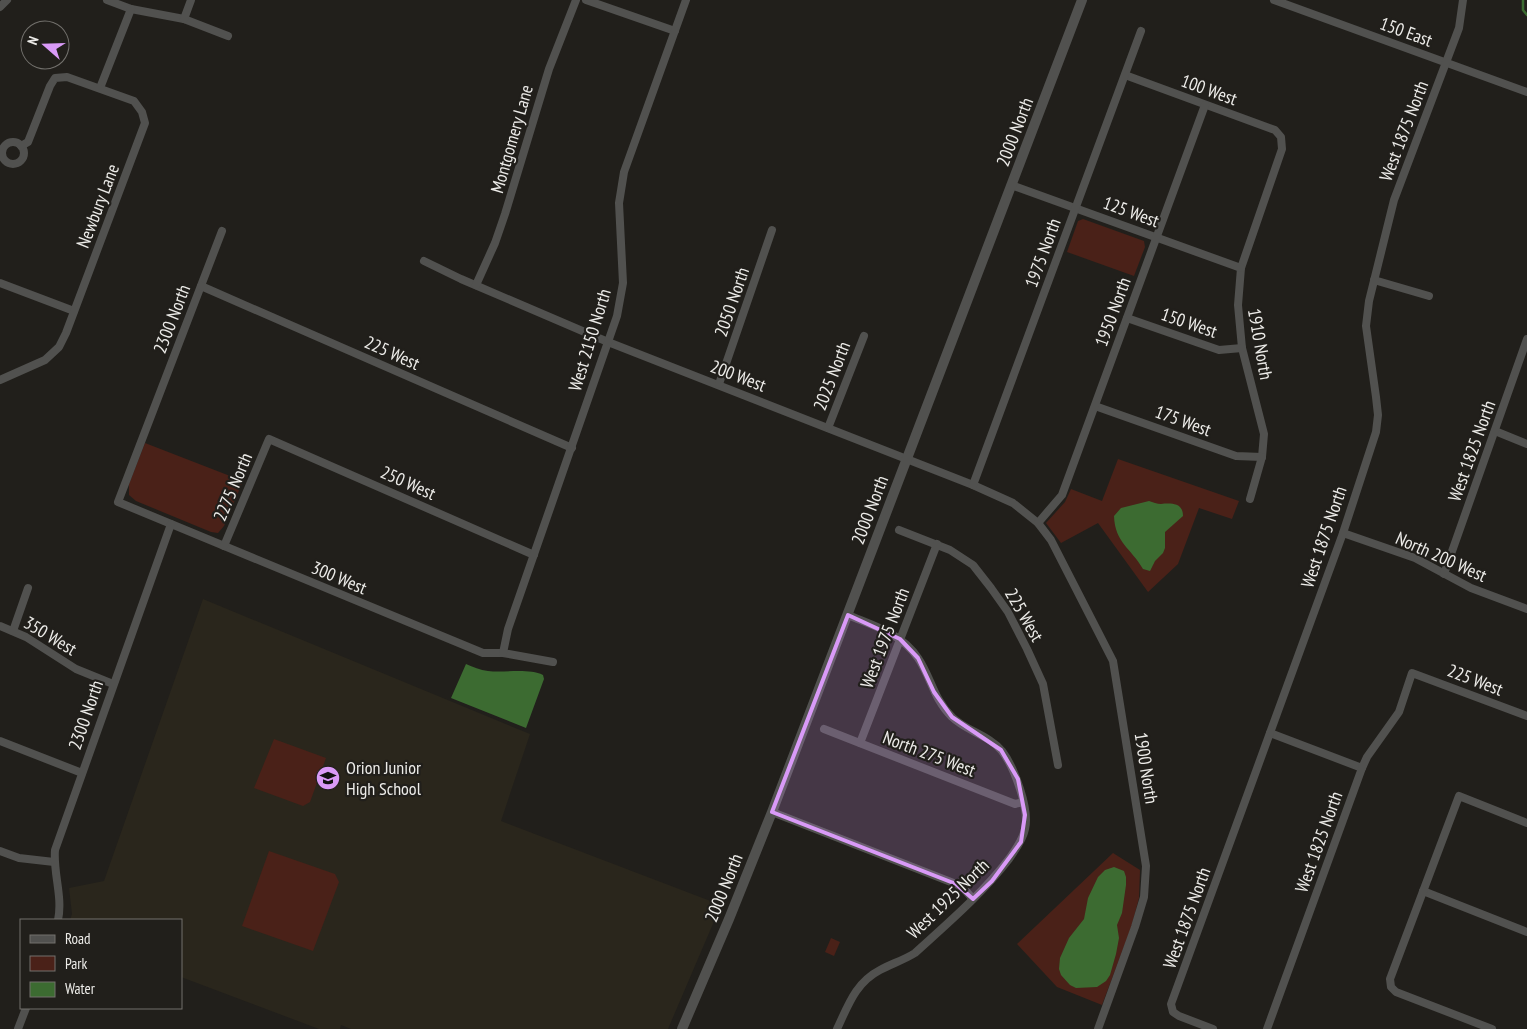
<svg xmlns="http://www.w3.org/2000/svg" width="1527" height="1029" font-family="'PT Sans Narrow',sans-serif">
	<rect width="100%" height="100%" fill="#211f1b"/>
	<!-- built -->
	<path fill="#2a261c" d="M203 599 530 734 501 821 721 905 668 1029H351L341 1025 340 1029H319L181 977V920H70L72 914 69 888 104 881Z"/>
	<!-- green -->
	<g fill="#4a2118">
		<path d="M1083 219 1144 241 1145 247 1134 276 1067 252 1078 221Z"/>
		<path d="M145 443 243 481 224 526 218 533 211 532 136 501 129 495V484Z"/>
		<path d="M1118 459 1239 501 1232 519 1199 508 1178 564 1148 592 1098 523 1061 543 1046 523 1065 502 1071 489 1102 501Z"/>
		<path d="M274 739 326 758 310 802 303 806 254 788Z"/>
		<path d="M269 851 335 874 339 882 313 951 242 926Z"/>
		<path d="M1113 853 1140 870 1139 898 1131 928 1102 1005 1057 987 1017 944Z"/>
		<path d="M831 938 840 942 834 956 825 952Z"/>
	</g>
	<!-- water -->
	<g fill="#3c6b31">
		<path d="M1149 501C1153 502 1157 504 1161 504 1172 503 1183 503 1183 516L1165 532V548L1163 553 1155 561 1150 571 1143 569C1131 548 1115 543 1114 516L1121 508Z"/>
		<path d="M466 664C473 667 480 670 488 671 504 673 529 668 543 675L544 679 526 728 451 698Z"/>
		<path d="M1114 867 1124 871 1126 877V885L1122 913 1117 925 1119 938 1116 954 1110 975 1106 981 1097 987 1076 988 1070 985 1061 975 1059 969 1060 958 1069 938 1084 919 1088 898 1098 877 1105 870Z"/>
	</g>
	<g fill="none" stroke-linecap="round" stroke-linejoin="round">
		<!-- stream -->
		<path stroke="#3c6b31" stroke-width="2.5" d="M1523 0V10L1527 15"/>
		<!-- minor -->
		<g stroke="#51514f" stroke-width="8">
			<path d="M107 0 131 9 184 19 228 36"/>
			<path d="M586 0 675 31"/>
			<path d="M1274 0 1527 92"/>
			<path d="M0 7 7 0"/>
			<path d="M184 19 191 0"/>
			<path d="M1125 75 1275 130 1281 137 1282 149 1241 268 1238 305 1242 348 1264 434 1262 457 1250 499"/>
			<path d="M100 88 131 9"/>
			<circle cx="13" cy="153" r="11"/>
			<path d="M1011 185 1241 268"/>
			<path d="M222 231 118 502 483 653H503L553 662"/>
			<path d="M424 261 461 279 608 342 973 485 1013 503 1038 523 1051 540 1113 661 1146 866 1144 897 1135 927 1098 1029"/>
			<path d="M1374 280 1429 296"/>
			<path d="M0 283 74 311"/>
			<path d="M476 285 495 243 505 214 549 69 576 0"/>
			<path d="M201 286 572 448"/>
			<path d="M1127 318 1219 350 1242 348"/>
			<path d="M0 380 45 360 59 347 66 333 145 123 142 112 134 101 67 77 55 78 50 86 28 142 21 146"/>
			<path d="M719 384 772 230"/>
			<path d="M1095 406 1236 456 1262 457"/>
			<path d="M828 428 864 336"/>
			<path d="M1495 431 1527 444"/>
			<path d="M973 485 1141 31"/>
			<path d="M1038 523 1062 495 1205 105"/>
			<path d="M899 530 950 550 973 565 991 588 1008 612 1027 649 1043 684 1058 765"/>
			<path d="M1343 533 1415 558 1471 588 1527 609"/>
			<path d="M224 546 269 439 534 555"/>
			<path d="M1444 574 1527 339"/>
			<path d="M0 626 26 637 76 669 113 684"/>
			<path d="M13 631 28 588"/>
			<path d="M503 653 508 629 617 316 623 283 619 203 624 172 686 0"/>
			<path d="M824 729 1015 804 1023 802"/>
			<path d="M1270 733 1362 768"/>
			<path d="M0 741 82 773"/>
			<path d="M860 743 937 544"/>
			<path d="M772 812 956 884 964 889 973 899"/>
			<path d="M0 851 19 858 54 862"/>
			<path d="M1423 891 1527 932"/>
			<path d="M58 920C63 897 53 873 55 850L171 524"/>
			<path d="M18 1029 26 1008"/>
			<path d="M837 1029C848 1006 855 983 880 970 891 964 904 960 915 953 948 923 982 894 1009 859 1015 850 1023 840 1025 829 1030 809 1014 767 1002 751 989 735 966 731 952 717 934 700 931 677 918 658 901 633 874 626 848 615"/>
			<path d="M1213 1029 1179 1016 1173 1012 1171 1004 1343 533 1376 432 1378 415 1376 397 1366 326 1369 301 1394 200 1459 28 1463 0"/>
			<path d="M1267 1029 1362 768 1367 757 1399 712 1412 673 1527 716"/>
			<path d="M1492 1029 1396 992 1391 987 1390 979 1459 796 1527 823"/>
		</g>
		<!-- tertiary -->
		<path stroke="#51514f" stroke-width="10" d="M682 1029 729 919 772 812 1082 0"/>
	</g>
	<!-- marked area -->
	<path fill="#d99af7" fill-opacity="0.2" stroke="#d99af7" stroke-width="4" stroke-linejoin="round" d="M848 615 900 639 918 658 934 692 952 717 1001 750 1018 779 1025 815 1021 842 992 881 973 899 956 884 772 812Z"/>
	<!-- icons -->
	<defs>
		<g id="school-disc" transform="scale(1.25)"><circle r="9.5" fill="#d99af7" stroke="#211f1b"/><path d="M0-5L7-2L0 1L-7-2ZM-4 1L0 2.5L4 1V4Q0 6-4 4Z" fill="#111"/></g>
	</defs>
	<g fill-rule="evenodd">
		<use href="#school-disc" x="328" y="778"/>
	</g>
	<g text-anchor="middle" stroke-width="4.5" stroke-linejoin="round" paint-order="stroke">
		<!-- street labels -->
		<g font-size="18" fill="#edece9" stroke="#211f1b">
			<text transform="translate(1406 32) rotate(20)" y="6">150 East</text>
			<text transform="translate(1209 90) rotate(20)" y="6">100 West</text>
			<text transform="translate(1404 131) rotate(-69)" y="6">West 1875 North</text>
			<text transform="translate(1015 132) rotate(-69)" y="6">2000 North</text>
			<text transform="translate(512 139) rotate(-74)" y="6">Montgomery Lane</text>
			<text transform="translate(98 206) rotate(-69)" y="6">Newbury Lane</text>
			<text transform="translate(1131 212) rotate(20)" y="6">125 West</text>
			<text transform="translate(1043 253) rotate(-70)" y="6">1975 North</text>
			<text transform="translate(732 302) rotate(-71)" y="6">2050 North</text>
			<text transform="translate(1113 312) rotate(-70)" y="6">1950 North</text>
			<text transform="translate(172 319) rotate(-69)" y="6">2300 North</text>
			<text transform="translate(1189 323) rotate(19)" y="6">150 West</text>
			<text transform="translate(590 340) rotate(-73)" y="6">West 2150 North</text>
			<text transform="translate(1260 344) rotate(80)" y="6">1910 North</text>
			<text transform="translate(392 353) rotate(24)" y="6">225 West</text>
			<text transform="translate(738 376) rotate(21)" y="6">200 West</text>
			<text transform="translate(832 376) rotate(-69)" y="6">2025 North</text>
			<text transform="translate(1183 421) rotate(20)" y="6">175 West</text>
			<text transform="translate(1472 451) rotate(-70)" y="6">West 1825 North</text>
			<text transform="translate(408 483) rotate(24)" y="6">250 West</text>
			<text transform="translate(233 487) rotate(-67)" y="6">2275 North</text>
			<text transform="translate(870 510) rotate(-69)" y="6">2000 North</text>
			<text transform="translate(1324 537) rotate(-71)" y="6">West 1875 North</text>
			<text transform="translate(1441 557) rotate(24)" y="6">North 200 West</text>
			<text transform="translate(339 578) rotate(23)" y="6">300 West</text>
			<text transform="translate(1024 615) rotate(60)" y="6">225 West</text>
			<text transform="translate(50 636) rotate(31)" y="6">350 West</text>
			<text transform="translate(885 638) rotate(-69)" y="6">West 1975 North</text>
			<text transform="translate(1475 680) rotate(21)" y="6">225 West</text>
			<text transform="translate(86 715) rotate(-71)" y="6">2300 North</text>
			<text transform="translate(929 754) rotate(21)" y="6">North 275 West</text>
			<text transform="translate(1146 768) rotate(81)" y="6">1900 North</text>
			<text transform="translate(1319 842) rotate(-70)" y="6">West 1825 North</text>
			<text transform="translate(724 888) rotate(-68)" y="6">2000 North</text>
			<text transform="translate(948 899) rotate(-44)" y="6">West 1925 North</text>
			<text transform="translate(1187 918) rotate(-70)" y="6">West 1875 North</text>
		</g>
		<!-- poi labels -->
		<g font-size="18" fill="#edece9" stroke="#211f1b" text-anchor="start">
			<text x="346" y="774">Orion Junior<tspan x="346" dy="21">High School</tspan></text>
		</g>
	</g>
	<!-- legend -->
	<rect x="20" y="919" width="162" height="90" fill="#211f1b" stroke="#73716d"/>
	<rect x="30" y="935" width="25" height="8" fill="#51514f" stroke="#73716d"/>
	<text x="65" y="944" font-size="15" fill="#edece9">Road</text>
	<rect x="30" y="956" width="25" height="15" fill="#4a2118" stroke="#73716d"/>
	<text x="65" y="969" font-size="15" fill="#edece9">Park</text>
	<rect x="30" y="982" width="25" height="15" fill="#3c6b31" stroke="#73716d"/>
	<text x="65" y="994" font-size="15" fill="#edece9">Water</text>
	<!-- north arrow -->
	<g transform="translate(45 45) rotate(290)"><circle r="24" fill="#211f1b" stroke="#73716d"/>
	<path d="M0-4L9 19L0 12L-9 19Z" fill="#d99af7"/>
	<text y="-8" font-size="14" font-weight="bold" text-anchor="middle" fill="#edece9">N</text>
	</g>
</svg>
